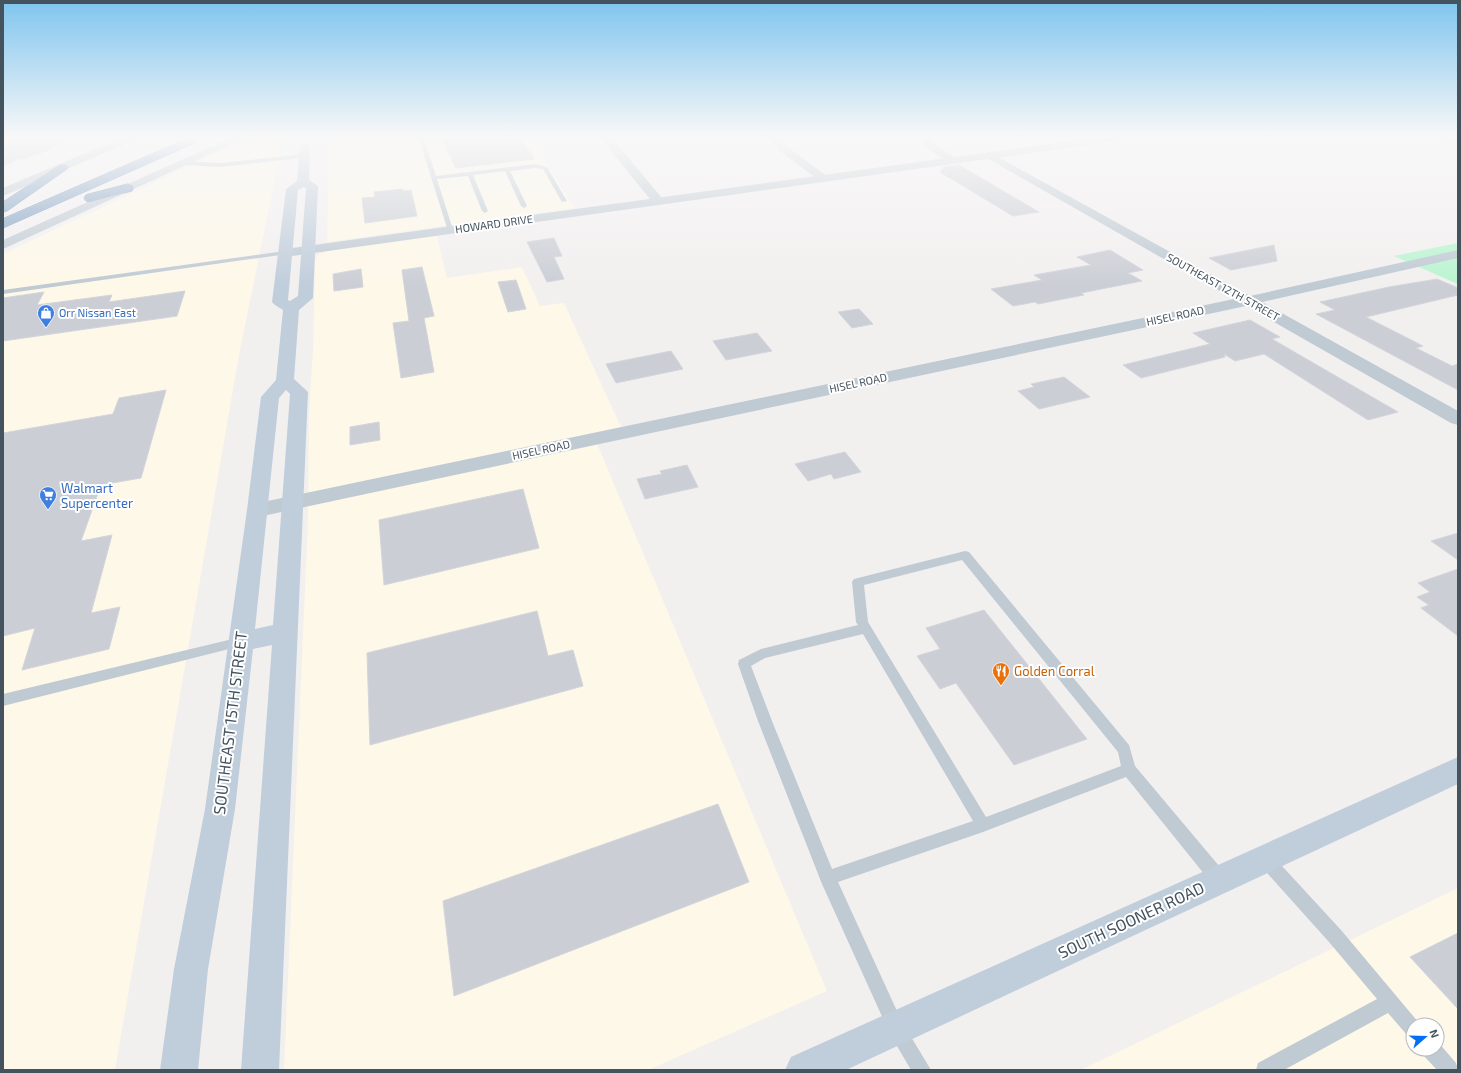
<svg xmlns="http://www.w3.org/2000/svg" width="1461" height="1073" font-family="'Exo 2',sans-serif">
	<rect width="100%" height="100%" fill="#f2efef"/>
	<!-- commercial -->
	<g fill="#fef8e8" fill-rule="evenodd">
		<path d="M329 136H530L574 208 327 242Z"/>
		<path d="M251 137 283 139 239 355 115 1070H3V254Z"/>
		<path d="M437 236 447 278 522 267 540 306 564 303 621 427 593 434 827 991 648 1070H284L308 519 309 411 313 350 315 260 319 254 328 251Z"/>
		<path d="M1458 888V1070H1081L1093 1064ZM1413 1025H1437V1049H1413Z"/>
	</g>
	<!-- green -->
	<path fill="#b9f4d0" d="M1458 243V284L1394 256Z"/>
	<!-- building -->
	<g fill="#cbced5" stroke="#d3d5dc">
		<path d="M3 136H22L3 144Z"/>
		<path d="M42 136H79L39 154H35L24 159H18L3 166V154L41 139Z"/>
		<path d="M440 136H520L534 159 456 168Z"/>
		<path d="M959 165 1039 212 1013 216 940 172 944 167Z"/>
		<path d="M403 189V191L411 190 417 216 365 223 362 198 375 197 374 192Z"/>
		<path d="M554 238 562 256 554 257 564 279 547 282 527 242Z"/>
		<path d="M1274 245 1277 261 1231 270 1209 258Z"/>
		<path d="M1110 250 1143 270 1128 273 1142 281 1081 293 1084 295 1038 304 1035 302 1013 306 991 289 1042 280 1034 275 1091 265 1077 257Z"/>
		<path d="M422 267 434 316 424 318 434 372 401 378 393 323 409 321 402 270Z"/>
		<path d="M361 269 363 287 334 291 333 274Z"/>
		<path d="M1437 279 1458 288V295L1366 317 1423 346 1416 348 1452 366 1458 364V390L1316 314 1335 310 1320 302 1389 287Z"/>
		<path d="M516 280 526 309 508 312 498 282Z"/>
		<path d="M185 291 177 316 3 341V298L44 292 37 305 112 295 109 302Z"/>
		<path d="M859 309 873 324 852 328 838 312Z"/>
		<path d="M1250 320 1280 337 1272 339 1398 412 1368 420 1264 354 1235 361 1224 354 1225 357 1141 378 1123 365 1210 344 1193 333Z"/>
		<path d="M757 333 772 351 726 360 713 341Z"/>
		<path d="M671 351 683 369 616 383 606 364Z"/>
		<path d="M1064 377 1090 397 1039 409 1018 391 1034 387 1031 384Z"/>
		<path d="M166 390 141 478 101 485 81 541 112 535 91 613 120 607 109 649 22 670 35 628 3 636V433L113 414 119 398Z"/>
		<path d="M379 422 380 440 350 445V427Z"/>
		<path d="M845 452 861 472 834 479 831 474 808 481 795 464Z"/>
		<path d="M687 465 698 487 645 499 637 479 662 474 660 471Z"/>
		<path d="M523 489 539 548 384 585 379 520Z"/>
		<path d="M1458 533V560L1431 541Z"/>
		<path d="M1458 569V636L1421 608 1429 605 1417 597 1430 592 1418 583Z"/>
		<path d="M984 610 1087 739 1014 765 956 683 940 689 917 656 940 649 926 628Z"/>
		<path d="M537 611 548 656 573 650 583 686 370 745 367 653Z"/>
		<path d="M718 804 749 882 454 996 443 901Z"/>
		<path d="M1458 933V1009L1410 957Z"/>
	</g>
	<g fill="none" stroke-linecap="round" stroke-linejoin="round">
		<!-- motorway casing -->
		<g stroke="#6d8db0" stroke-width="1">
			<g id="motorway">
				<path d="M193 136H207L206 138 3 228V219Z"/>
				<path d="M63 164 67 165 69 167 67 169 7 211 3 212V202L59 165Z"/>
				<path d="M128 184 132 185 134 188 132 191 90 202 86 201 84 198 86 195Z"/>
			</g>
		</g>
		<!-- service -->
		<g fill="#bfcad3" fill-rule="evenodd">
			<path d="M418 136H423L436 176 535 164 547 167 567 201 562 202 543 169 535 168 510 171 527 206 524 208 521 206 505 171 473 175 488 211 485 213 482 211 468 176 437 179 453 230 448 231Z"/>
			<path d="M305 154 308 156 307 157 221 167 182 165 179 163 182 161 221 163Z"/>
			<path d="M285 251 287 252V254L3 294V290Z"/>
			<path d="M965 551 969 552 1129 745 1135 766 1225 873 1227 879 1225 885 1219 887 1213 885 1126 777 983 832 838 882 902 1022 931 1070H911L890 1034 822 884 758 721 738 664 739 660 761 649 858 625 856 622 852 582 854 579ZM962 560 1118 752 1121 766 986 817 868 622 864 585ZM863 634 973 821 832 869 772 721 751 666 765 658Z"/>
			<path d="M241 637 245 639 247 642 245 645 3 706V694Z"/>
			<path d="M1265 851 1271 854 1341 930 1419 1023 1420 1025H1413V1038L1407 1035 1388 1013 1284 1070H1256L1258 1063 1377 999 1329 942 1259 864 1257 859 1259 854Z"/>
			<path d="M1438 1042 1456 1063 1458 1070H1437L1424 1056 1422 1049H1437Z"/>
		</g>
		<!-- minor -->
		<g fill="#bfcad3" fill-rule="evenodd">
			<path d="M27 136H41L40 138 3 153V146Z"/>
			<path d="M599 136H610L662 198 664 201 662 204H654Z"/>
			<path d="M768 136H779L788 147 828 177 830 179 828 181H820L780 151Z"/>
			<path d="M920 136H930L933 142 959 161 957 163H949L924 146Z"/>
			<path d="M1433 136H1449L1458 139V146L1434 138Z"/>
			<path d="M989 152 1250 296 1458 250V258L1262 302 1458 411V425L1451 423 1246 306 258 517 250 515 247 510 250 505 258 503 1234 299 985 157 984 155 985 153Z"/>
		</g>
		<!-- tertiary -->
		<g fill="#bfcad3" fill-rule="evenodd">
			<path d="M126 136H141L140 138 3 196V188Z"/>
			<path d="M235 136H249L3 249V240Z"/>
			<path d="M1107 136H1136L1131 139 285 257 280 256 278 253 280 250 285 249Z"/>
		</g>
		<!-- secondary -->
		<g fill="#c0cddb" fill-rule="evenodd">
			<path d="M305 143 310 146 309 180 318 186 313 298 299 310 294 379 308 392 279 1070H241L272 645 253 649 235 809 208 969 198 1070H160L174 969 205 809 247 510 261 397 276 380 283 310 275 305 272 302 286 189 297 181 300 146ZM304 187 306 188 298 296 290 301 288 300 298 190ZM286 390 290 394 273 625 255 629 279 398Z"/>
			<path d="M1458 757V784L846 1070H785L791 1057Z"/>
		</g>
		<!-- motorway -->
		<use href="#motorway" fill="#82a2c4" fill-rule="evenodd"/>
	</g>
	<!-- sky -->
	<linearGradient id="sky" x2="0" y2="1"><stop stop-color="#7fc5ee"/><stop offset="0.48" stop-color="#f9f8f8"/><stop offset="1" stop-color="#f9f8f8" stop-opacity="0"/></linearGradient>
	<rect width="1461" height="286" fill="url(#sky)"/>
	<!-- icons -->
	<defs>
		<g id="shop-pin" transform="scale(0.9)"><path d="M0 17L-7.5 6A9.5 9.5 0 1 1 7.5 6Z" fill="#3f7fe0" stroke="#fff"/><path d="M-5-2.5h2.3a2.7 3.5 0 0 1 5.4 0H5L5.5 6h-11ZM-1.5-2.5h3a1.5 2.3 0 0 0-3 0Z" fill="#fff"/></g>
		<g id="supermarket-pin" transform="scale(0.9)"><path d="M0 17L-7.5 6A9.5 9.5 0 1 1 7.5 6Z" fill="#3f7fe0" stroke="#fff"/><path d="M-6-5.5h2.5l.6 2H6L4.5 2H-2.5L-4.4-4H-6ZM-1.5 3.2a1.3 1.3 0 1 0 .1 0ZM3 3.2a1.3 1.3 0 1 0 .1 0Z" fill="#fff"/></g>
		<g id="restaurant-pin" transform="scale(0.9)"><path d="M0 17L-7.5 6A9.5 9.5 0 1 1 7.5 6Z" fill="#e8710a" stroke="#fff"/><path d="M-5-6h1v4h1v-4h1v4h1v-4h1v5L-1.5 .5V6h-2V.5L-5-1ZM5-6V6H3V1.5H1.5Q1.5-4 5-6Z" fill="#fff"/></g>
	</defs>
	<g fill-rule="evenodd">
		<use href="#shop-pin" x="46" y="313"/>
		<use href="#supermarket-pin" x="48" y="495"/>
		<use href="#restaurant-pin" x="1001" y="671"/>
	</g>
	<g text-anchor="middle" stroke-width="4" stroke-linejoin="round" paint-order="stroke">
		<!-- far-street labels -->
		<g font-size="11" fill="#45535f" stroke="#fff">
			<text transform="translate(494 224) rotate(-8)" y="4">HOWARD DRIVE</text>
			<text transform="translate(1223 287) rotate(29)" y="4">SOUTHEAST 12TH STREET</text>
			<text transform="translate(1175 316) rotate(-12)" y="4">HISEL ROAD</text>
			<text transform="translate(858 383) rotate(-12)" y="4">HISEL ROAD</text>
			<text transform="translate(541 450) rotate(-12)" y="4">HISEL ROAD</text>
		</g>
		<!-- far-shop labels -->
		<g font-size="11" fill="#366cbe" stroke="#fff" text-anchor="start">
			<text x="59" y="317">Orr Nissan East</text>
		</g>
		<!-- shop labels -->
		<g font-size="13" fill="#366cbe" stroke="#fff" text-anchor="start">
			<text x="61" y="493">Walmart<tspan x="61" dy="15">Supercenter</tspan></text>
		</g>
		<!-- food labels -->
		<g font-size="13" fill="#c56008" stroke="#fff" text-anchor="start">
			<text x="1014" y="676">Golden Corral</text>
		</g>
		<!-- near-street labels -->
		<g font-size="16" fill="#45535f" stroke="#fff">
			<text transform="translate(230 723) rotate(-83)" y="6">SOUTHEAST 15TH STREET</text>
			<text transform="translate(1131 920) rotate(-25)" y="6">SOUTH SOONER ROAD</text>
		</g>
	</g>
	<!-- border -->
	<rect width="1461" height="1073" fill="none" stroke="#45535f" stroke-width="8"/>
	<!-- north arrow -->
	<g transform="translate(1425 1037) rotate(70)"><circle r="19" fill="#ffffff" stroke="#b5babf"/>
	<path d="M0-3L7 15L0 10L-7 15Z" fill="#056ef7"/>
	<text y="-6" font-size="11" font-weight="bold" text-anchor="middle" fill="#45535f">N</text>
	</g>
</svg>
